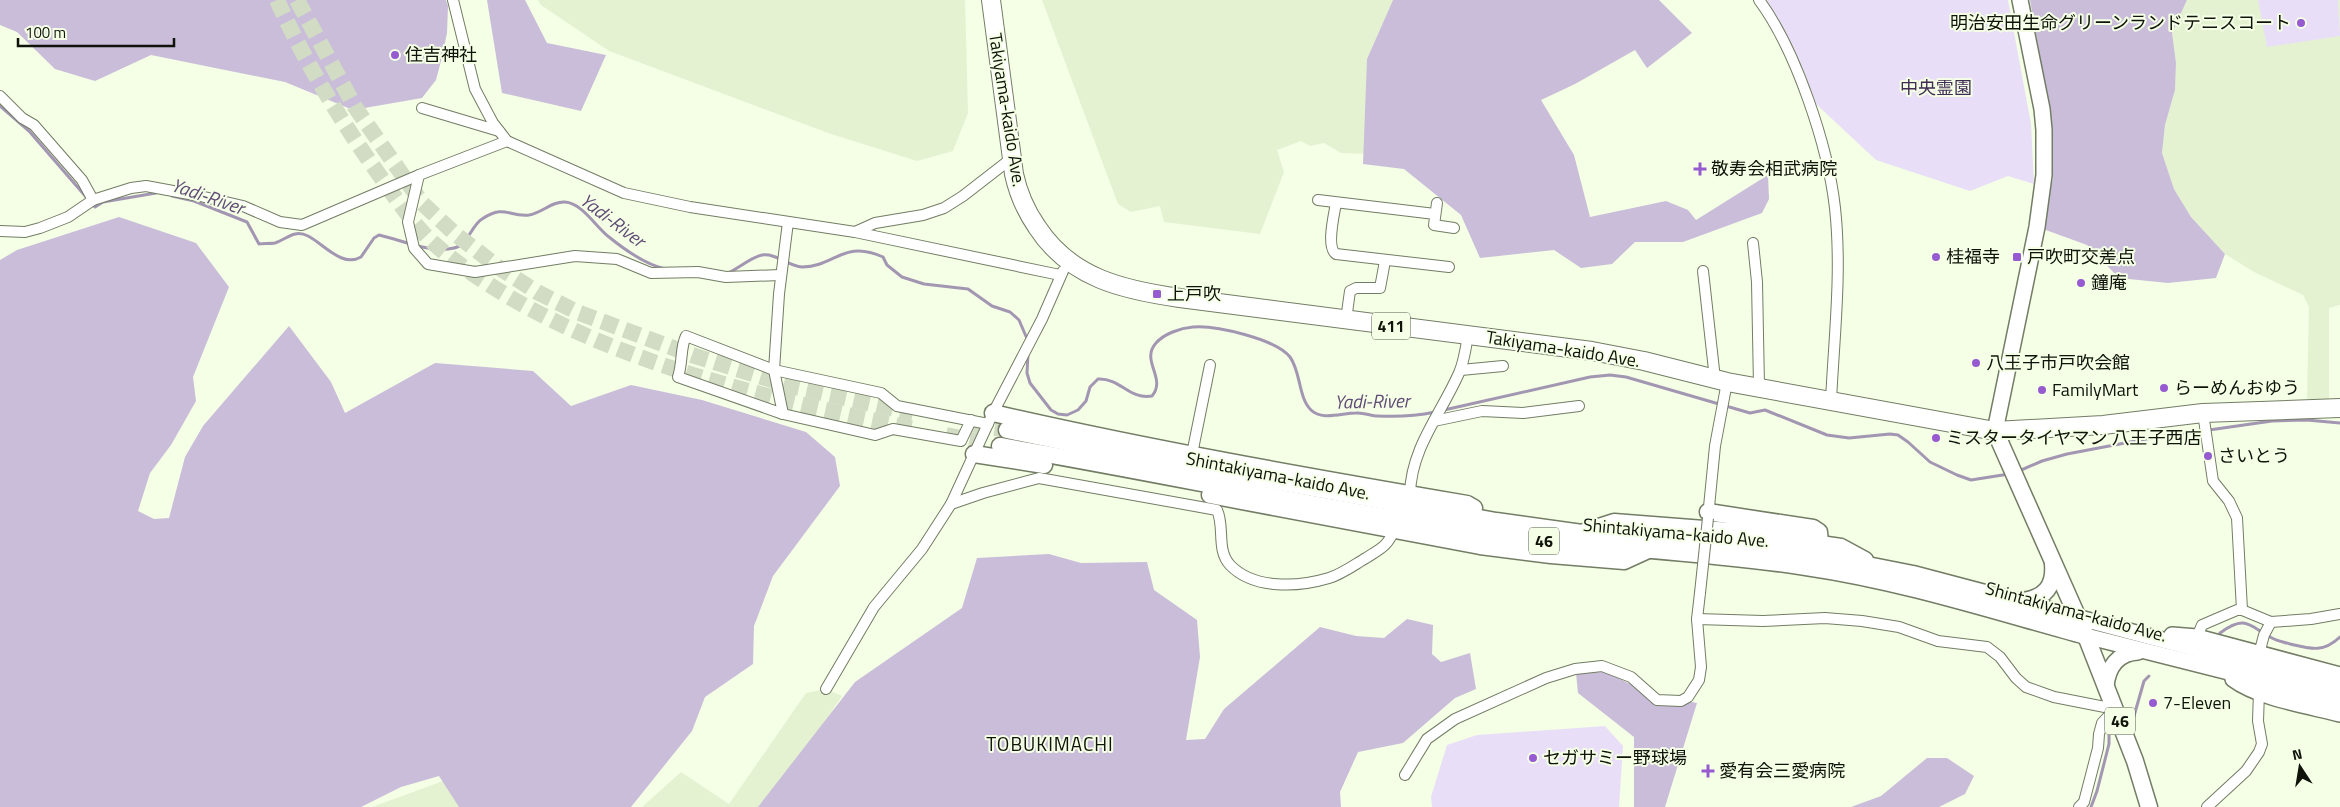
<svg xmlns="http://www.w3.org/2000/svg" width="2340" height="807" font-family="'Titillium Web','Noto Sans JP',sans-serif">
	<rect width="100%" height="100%" fill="#f4ffe5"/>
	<!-- built -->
	<g fill="#e5f2d2">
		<path d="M538 0H965L968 113 953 151 917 161 831 134 609 51 541 5Z"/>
		<path d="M1042 0H1393L1367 59 1370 154 1341 153 1324 143 1310 146 1301 141 1277 150 1284 172 1260 234 1164 222 1160 206 1131 212 1118 204Z"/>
		<path d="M2187 0H2340V305L2329 308V400L2307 399 2309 307 2303 295 2254 272 2225 254 2191 217 2174 189 2162 153 2165 125 2175 90 2176 63 2172 33Z"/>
		<path d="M826 689 842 696 766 807H642L681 772 729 804 806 693Z"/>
		<path d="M454 777 496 807H372Z"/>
	</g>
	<!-- green -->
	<g fill="#e8def7">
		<path d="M1767 0H2008L2031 124 2034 184 2008 176 1970 191 1876 160 1816 104 1803 69Z"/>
		<path d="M2258 0H2338L2340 36 2267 47Z"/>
		<path d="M1605 726 1623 746 1619 807H1432L1431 797 1447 745 1477 735Z"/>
	</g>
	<!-- forest -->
	<g fill="#c9bdda">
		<path d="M0 0H446L448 6 447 33 442 57 436 80 422 98 353 110 285 82 151 55 95 81 55 69 17 32 0 25Z"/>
		<path d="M487 0H525L547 43 606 55 581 111 502 93Z"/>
		<path d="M1393 0H1659L1692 33 1647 68 1635 50 1575 84 1541 100 1574 155 1590 217 1666 201 1688 210 1696 220 1768 175 1769 199 1762 213 1683 242H1635L1612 264 1581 268 1554 250 1480 258 1461 215 1404 169 1363 164 1367 59Z"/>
		<path d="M2030 0H2187L2172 33 2176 63 2175 90 2165 125 2162 153 2174 189 2191 217 2225 254 2216 278 2168 283 2119 278 2087 245 2043 229 2053 177 2050 116Z"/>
		<path d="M119 217 196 243 229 287 193 377 196 401 171 445 150 473 138 511 154 519 169 518 185 457 203 426 289 326 331 382 345 413 435 363 533 371 571 406 631 385 702 400 806 432 835 457 840 486 773 576 754 626 753 664 705 697 692 731 631 807H459L439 776 401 787 361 807H0V260L17 250Z"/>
		<path d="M1049 554 1081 563 1147 562 1154 590 1197 620 1200 657 1186 740 1205 739 1224 709 1320 627 1356 636 1384 638 1407 619 1433 625 1432 654 1441 662 1470 653 1476 689 1455 698 1403 743 1358 752 1340 792 1341 807H758L855 682 962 608 977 558Z"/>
		<path d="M1606 672 1648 693 1697 703 1665 807H1634V737L1578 693 1576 673Z"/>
		<path d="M1927 758H1947L1974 776 1965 794 1939 807H1851L1881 796Z"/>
	</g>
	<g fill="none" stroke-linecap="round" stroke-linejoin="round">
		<!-- stream -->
		<g stroke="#a296b2" stroke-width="3">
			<path d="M0 106 29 131 87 198"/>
			<path d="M172 196 194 201 247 222 259 244C263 243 270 244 275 243 287 239 294 229 308 236 324 244 342 268 361 257L374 238 379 235C402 240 431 254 454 248 468 245 471 226 482 219 505 204 508 217 529 215 542 213 552 201 565 202 582 203 596 227 609 237 625 250 644 264 665 269"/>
			<path d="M92 203 95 207 103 202 156 193"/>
			<path d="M728 273C738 269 751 257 762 255 776 253 788 266 802 267 835 267 843 239 883 257L887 265 902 277 924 284 968 289 992 306 1010 312 1019 320 1028 341"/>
			<path d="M1028 354 1027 373 1030 383 1051 410 1058 414 1067 415 1078 410 1086 401 1090 387 1098 379C1121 378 1129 400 1152 396 1167 378 1140 361 1156 343 1164 334 1180 328 1193 327 1215 325 1276 339 1290 357 1301 372 1298 397 1311 410 1322 421 1342 413 1356 413 1363 412 1371 416 1378 416 1397 417 1416 416 1435 412"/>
			<path d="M1444 410 1590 377 1610 375 1626 377 1750 413 1765 410 1827 435 1849 438 1890 434 1898 435 1908 442 1930 462 1957 475 1971 480 2009 474"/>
			<path d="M2019 471 2042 461 2067 454 2146 439 2272 421 2307 420 2340 423"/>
			<path d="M2220 633C2246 614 2249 626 2272 638 2277 641 2284 642 2290 644 2311 649 2323 653 2340 637"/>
			<path d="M2130 720 2134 716 2144 681 2149 676"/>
			<path d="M2091 807 2097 791 2109 744V732L2114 729"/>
		</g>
		<!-- primary-tunnel -->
		<g stroke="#d2dcc4" stroke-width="16" stroke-dasharray="16 8" stroke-linecap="butt">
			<path d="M277 0C305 62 340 120 380 176 398 201 415 228 439 248 565 353 757 397 915 429"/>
			<path d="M297 0 355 107 422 203 454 233 498 267 537 292 577 312 692 355 791 386 913 413"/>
			<path d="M971 424 1007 430"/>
			<path d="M946 435 1000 446"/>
		</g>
		<!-- minor casing -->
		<g stroke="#737c65" stroke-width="12">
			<g id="minor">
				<path d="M453 0 475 89 493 123 507 141 624 193 690 207 855 232 1060 275"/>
				<path d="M1759 0C1796 50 1828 146 1835 208 1842 272 1834 337 1831 401"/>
				<path d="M0 96 22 118 34 125 82 180 93 200"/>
				<path d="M422 108 499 131"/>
				<path d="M419 175 408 222 414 248 428 264 475 272 575 256 617 259 651 273 698 272 726 277 780 275"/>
				<path d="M1318 200 1435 214"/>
				<path d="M1336 203C1334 215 1326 247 1336 254L1449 267"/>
				<path d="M1437 203 1434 225 1454 228"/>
				<path d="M788 222 779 294 774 370 783 414 875 435 893 429 961 441 971 420"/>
				<path d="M0 231 25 232 40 228 68 217 93 200 131 188 146 186 200 196 243 206 280 222 302 225 419 175 507 141"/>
				<path d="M855 232 875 223 923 215 944 208 963 196 1012 158"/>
				<path d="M1753 243 1757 282 1759 386"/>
				<path d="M1703 271 1715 379"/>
				<path d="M1346 320 1350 291 1356 288H1380L1385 261"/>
				<path d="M1461 370 1503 366"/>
				<path d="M2203 413 2213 481 2229 501 2237 518 2242 610"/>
				<path d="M783 414 678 377C683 362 680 348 686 336L774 370 881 393 897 406 988 424"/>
				<path d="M1434 421 1482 411 1523 413 1579 406"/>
				<path d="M1192 454 1210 365"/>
				<path d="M1410 494C1411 448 1441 414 1459 373 1464 362 1466 347 1468 335"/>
				<path d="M951 504 983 493 1039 478 1217 510C1225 527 1216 550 1230 565 1254 590 1299 587 1329 578 1342 574 1354 565 1366 558 1380 549 1388 546 1394 530"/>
				<path d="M1708 517 1715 446 1727 382"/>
				<path d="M1697 619 1763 621 1825 618 1862 621 1899 627 1938 641 1987 647 2000 657 2016 678 2026 687 2054 697 2115 709"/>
				<path d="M2197 637 2202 625 2237 610H2242L2271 622 2311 619 2340 614"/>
				<path d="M2259 654 2264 635 2271 622"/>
				<path d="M826 689 874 607 922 549 951 504 993 413 1042 319 1063 271"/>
				<path d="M1405 775 1427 739 1455 719 1546 678 1575 669 1602 666 1631 677 1657 700 1681 701 1688 697 1699 680 1701 667 1697 619 1700 593"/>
				<path d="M2079 807 2084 802 2098 748 2099 734 2102 723 2115 709"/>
				<path d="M2207 807 2246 771 2259 752 2262 744 2258 721 2259 692"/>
			</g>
		</g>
		<!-- secondary casing -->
		<g stroke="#737c65" stroke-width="18">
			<g id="secondary">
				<path d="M1995 431 2037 227 2044 175V130L2042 109 2020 0"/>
				<path d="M2076 617 2340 687"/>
				<path d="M2172 635 2197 637 2340 675"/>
				<path d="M2086 636 2340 700"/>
				<path d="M2233 679C2258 698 2309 706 2340 714"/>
				<path d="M2106 686C2108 667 2117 653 2138 652"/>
			</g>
		</g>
		<!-- primary casing -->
		<g stroke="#737c65" stroke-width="19">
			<g id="primary">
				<path d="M993 413C1150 449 1309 477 1467 504L1474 508"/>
				<path d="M1007 430 1129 455 1496 521 1582 533 1713 542 1812 554 1913 574 2076 617"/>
				<path d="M1995 431 2086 636 2135 761 2149 807"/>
				<path d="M1000 446C1159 473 1317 508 1475 531 1585 548 1697 550 1806 567 1902 581 1994 611 2086 636"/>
				<path d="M974 454 1044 465"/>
				<path d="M1210 495 1480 546 1551 555 1624 561 1648 550"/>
				<path d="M1708 512 1813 528 1819 532 1820 543"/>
				<path d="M1586 531 1614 522 1730 531 1841 547 1865 560"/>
				<path d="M2023 601C2045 598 2055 586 2053 564"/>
			</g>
		</g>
		<!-- trunk casing -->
		<g stroke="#737c65" stroke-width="20">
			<path id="trunk" d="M991 0 1014 174C1018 193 1026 211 1037 227 1070 278 1123 290 1180 298L1592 351 1644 361 1727 382 1995 431 2103 425 2203 413 2340 408"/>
		</g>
		<!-- minor -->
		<use href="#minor" stroke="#fff" stroke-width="10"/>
		<!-- secondary -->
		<use href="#secondary" stroke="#fff" stroke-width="15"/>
		<!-- primary -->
		<use href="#primary" stroke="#fff" stroke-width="16"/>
		<!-- trunk -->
		<use href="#trunk" stroke="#fff" stroke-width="18"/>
		<!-- minor-bridge casing -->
		<g stroke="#737c65" stroke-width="12" stroke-linecap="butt">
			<path id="minor-bridge" d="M1700 593 1708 518"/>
		</g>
		<!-- minor-bridge -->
		<use href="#minor-bridge" stroke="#fff" stroke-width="10"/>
	</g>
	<!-- markers -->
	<g fill="#965ad1" stroke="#f4ffe5" stroke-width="2">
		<circle cx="2301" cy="23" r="5"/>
		<circle cx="395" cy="55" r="5"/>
		<path d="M1697.5 161.5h5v5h5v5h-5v5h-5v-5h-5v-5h5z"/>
		<circle cx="1936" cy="257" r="5"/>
		<rect x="2012" y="252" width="10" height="10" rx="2.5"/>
		<circle cx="2081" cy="283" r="5"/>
		<rect x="1152" y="289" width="10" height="10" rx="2.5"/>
		<circle cx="1976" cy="363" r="5"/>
		<circle cx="2164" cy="388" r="5"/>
		<circle cx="2042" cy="390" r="5"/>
		<circle cx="1936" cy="438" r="5"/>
		<circle cx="2208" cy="456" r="5"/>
		<circle cx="2153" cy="703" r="5"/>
		<circle cx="1533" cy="758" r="5"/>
		<path d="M1705.5 763.5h5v5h5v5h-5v5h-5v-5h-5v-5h5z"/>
	</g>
	<g text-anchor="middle" stroke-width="4" stroke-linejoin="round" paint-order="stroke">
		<!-- shield labels -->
		<g fill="#f4ffe5" stroke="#545a4c" stroke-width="1">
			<rect x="1372" y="312.5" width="38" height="27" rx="4"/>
			<rect x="1529" y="527.5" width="30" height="27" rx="4"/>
			<rect x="2105" y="707.5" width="30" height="27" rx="4"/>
		</g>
		<g font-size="16" font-weight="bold" fill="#0f130a">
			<text x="1391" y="332">411</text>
			<text x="1544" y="547">46</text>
			<text x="2120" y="727">46</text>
		</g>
		<!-- poi labels -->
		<g font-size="18" fill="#0f130a" stroke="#f4ffe5" text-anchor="start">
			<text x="2291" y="29" text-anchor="end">明治安田生命グリーンランドテニスコート</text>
			<text x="405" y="61">住吉神社</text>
			<text x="1711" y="175">敬寿会相武病院</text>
			<text x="1946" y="263">桂福寺</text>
			<text x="2027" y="263">戸吹町交差点</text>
			<text x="2091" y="289">鐘庵</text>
			<text x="1167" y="300">上戸吹</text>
			<text x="1986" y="369">八王子市戸吹会館</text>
			<text x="2174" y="394">らーめんおゆう</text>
			<text x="2052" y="396">FamilyMart</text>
			<text x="1946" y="444">ミスタータイヤマン 八王子西店</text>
			<text x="2218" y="462">さいとう</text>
			<text x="2163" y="709">7-Eleven</text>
			<text x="1543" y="764">セガサミー野球場</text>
			<text x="1719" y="777">愛有会三愛病院</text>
		</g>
		<!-- park labels -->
		<g font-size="18" fill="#402d56" stroke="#f4ffe5">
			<text x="1936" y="94">中央霊園</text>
		</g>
		<!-- street labels -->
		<g font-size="18" fill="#0f130a" stroke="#f4ffe5">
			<text transform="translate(1007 110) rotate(81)" y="6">Takiyama-kaido Ave.</text>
			<text transform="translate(1563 349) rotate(9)" y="6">Takiyama-kaido Ave.</text>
			<text transform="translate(1278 476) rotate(11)" y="6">Shintakiyama-kaido Ave.</text>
			<text transform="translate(1676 533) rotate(5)" y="6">Shintakiyama-kaido Ave.</text>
			<text transform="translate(2076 612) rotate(15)" y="6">Shintakiyama-kaido Ave.</text>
		</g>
		<!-- water labels -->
		<g font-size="19" font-style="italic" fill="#604c77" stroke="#f4ffe5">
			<text transform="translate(208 196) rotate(19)" y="7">Yadi-River</text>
			<text transform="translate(613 220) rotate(37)" y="7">Yadi-River</text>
			<text transform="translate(1372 401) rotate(-1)" y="7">Yadi-River</text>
		</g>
		<!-- neighbourhood labels -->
		<g font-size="19" letter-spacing="1" fill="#0f130a" stroke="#f4ffe5">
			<text x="1050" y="751">TOBUKIMACHI</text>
		</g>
	</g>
	<!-- north arrow -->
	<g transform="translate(2300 767) rotate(348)" stroke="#f4ffe5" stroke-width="4" paint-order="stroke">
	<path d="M0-4L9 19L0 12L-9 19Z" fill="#0f130a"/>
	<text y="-8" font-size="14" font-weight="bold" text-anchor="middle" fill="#0f130a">N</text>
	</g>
	<!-- scale -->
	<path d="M18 38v8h156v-8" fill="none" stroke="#0f130a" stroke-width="2.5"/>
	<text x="25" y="38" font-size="15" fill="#0f130a" stroke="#f4ffe5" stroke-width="4" paint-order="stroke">100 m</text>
</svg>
